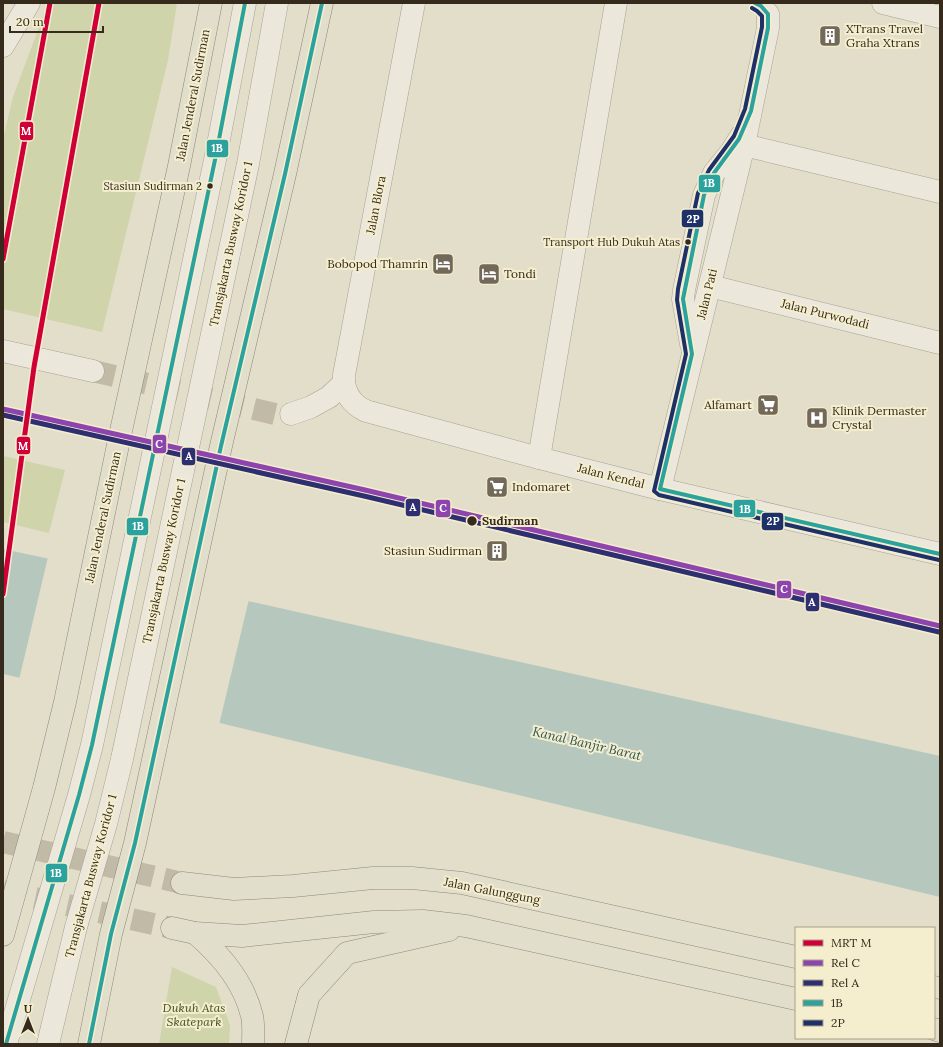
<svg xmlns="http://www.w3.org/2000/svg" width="943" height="1047" font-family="Lora,serif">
	<rect width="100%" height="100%" fill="#e3dec9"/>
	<!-- green -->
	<g fill="#cfd4ab">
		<path d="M48 3H177L168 60 102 332 3 309V139L13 97Z"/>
		<path d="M3 456 65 470 49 533 3 522Z"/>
		<path d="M172 967 216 987 230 1025 229 1044H159Z"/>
	</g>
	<!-- water -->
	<path fill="#b6c8be" d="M3 549 248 601 940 756V897L220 723 3 674Z"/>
	<!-- pier -->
	<path fill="#e3dec9" d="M48 557 249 599 219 725 19 680Z"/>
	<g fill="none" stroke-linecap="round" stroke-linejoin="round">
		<!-- minor-tunnel -->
		<path stroke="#c0baa6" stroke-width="22" stroke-dasharray="22 11" stroke-linecap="butt" d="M93 371 275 414H291"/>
		<!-- major-tunnel -->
		<g stroke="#c0baa6" stroke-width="22" stroke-dasharray="22 11" stroke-linecap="butt">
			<path d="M3 842 182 883"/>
			<path d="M3 891 172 928"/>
		</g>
		<!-- minor casing -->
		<g stroke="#a8a293" stroke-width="23">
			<g id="minor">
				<path d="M414 3 344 375C343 392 351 404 366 411L539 458 660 489 940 554"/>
				<path d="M883 3 940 17"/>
				<path d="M3 46 29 3"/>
				<path d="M744 145 940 192"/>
				<path d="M710 286 940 343"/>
				<path d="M691 344 683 299 684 290 704 195 714 173 731 152 741 136"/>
				<path d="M3 351 93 371"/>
				<path d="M291 414 311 407 329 397 344 383"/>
				<path d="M539 458 616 3"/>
				<path d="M660 489 744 145 768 28V14"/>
				<path d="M6 1044 79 795 92 745 216 155 245 3"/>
				<path d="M48 1044 76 927 106 824 122 759 248 164 277 3"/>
			</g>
		</g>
		<!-- major casing -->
		<g stroke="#8d877a" stroke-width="23">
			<g id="major">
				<path d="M182 883 234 889 293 886 373 878H412L462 883 796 957"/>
				<path d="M172 928 195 933 242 936 374 922 423 921 466 926 796 999"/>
				<path d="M195 933C221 955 244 982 252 1016 254 1025 253 1035 253 1044"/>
				<path d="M3 935 44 788 65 702 119 440 179 166 211 3"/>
				<path d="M934 987 940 988"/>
				<path d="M934 1029 940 1031"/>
				<path d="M89 1044 111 934 135 843 221 446 285 174 322 3"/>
				<path d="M296 1044 309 995 347 953 449 930"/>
			</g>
		</g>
		<!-- minor -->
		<use href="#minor" stroke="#ebe7db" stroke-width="22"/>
		<!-- major -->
		<use href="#major" stroke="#e2decc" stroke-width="22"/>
		<!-- bus-1 casing -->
		<g stroke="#f5eece" stroke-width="7">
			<g id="bus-1">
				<path d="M755 3 761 6 768 14V28L751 111 739 139 714 173 704 195 683 299 692 354 660 489 940 554"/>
				<path d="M6 1044 79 795 92 745 216 155 245 3"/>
				<path d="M89 1044 111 934 135 843 221 446 285 174 322 3"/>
			</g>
		</g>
		<!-- bus-2 casing -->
		<g stroke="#f5eece" stroke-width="7">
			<path id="bus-2" d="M752 8 757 11 762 16V27L745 109 734 136 709 170 698 193 678 289 677 300 686 354 654 491 659 495 939 560"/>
		</g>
		<!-- bus-1 -->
		<use href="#bus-1" stroke="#2ba29d" stroke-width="4"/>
		<!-- bus-2 -->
		<use href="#bus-2" stroke="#1d3068" stroke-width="4"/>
		<!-- rail-1 casing -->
		<g stroke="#f5eece" stroke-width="8">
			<path id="rail-1" d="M3 409 365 490 940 626"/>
		</g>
		<!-- rail-2 casing -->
		<g stroke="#f5eece" stroke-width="8">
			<path id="rail-2" d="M3 415 364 496 939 632"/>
		</g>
		<!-- rail-1 -->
		<use href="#rail-1" stroke="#8e44ad" stroke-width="5"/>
		<!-- rail-2 -->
		<use href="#rail-2" stroke="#2e2f70" stroke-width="5"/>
		<!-- metro-1 casing -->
		<g stroke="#f5eece" stroke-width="8">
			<g id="metro-1">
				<path d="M3 259 50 3"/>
				<path d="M3 594 34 367 99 3"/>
			</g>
		</g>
		<!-- metro-1 -->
		<use href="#metro-1" stroke="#ce0037" stroke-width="5"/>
	</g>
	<!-- icons -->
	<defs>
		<g id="building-square" transform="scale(1.15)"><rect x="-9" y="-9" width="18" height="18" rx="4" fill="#726959" stroke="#f5eece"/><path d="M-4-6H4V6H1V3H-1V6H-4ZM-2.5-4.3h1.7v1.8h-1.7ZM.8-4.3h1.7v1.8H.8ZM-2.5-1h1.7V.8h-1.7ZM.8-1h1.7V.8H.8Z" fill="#fff"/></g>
		<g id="hotel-square" transform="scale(1.15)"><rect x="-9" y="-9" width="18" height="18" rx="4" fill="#726959" stroke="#f5eece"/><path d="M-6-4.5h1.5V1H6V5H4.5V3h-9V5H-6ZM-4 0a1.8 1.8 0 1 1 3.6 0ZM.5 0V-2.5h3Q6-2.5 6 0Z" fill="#fff"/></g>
		<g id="supermarket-square" transform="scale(1.15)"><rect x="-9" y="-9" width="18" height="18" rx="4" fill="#726959" stroke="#f5eece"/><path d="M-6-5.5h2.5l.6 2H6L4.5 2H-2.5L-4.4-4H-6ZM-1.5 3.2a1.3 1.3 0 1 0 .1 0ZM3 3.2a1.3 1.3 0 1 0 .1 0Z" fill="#fff"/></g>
		<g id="hospital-square" transform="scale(1.15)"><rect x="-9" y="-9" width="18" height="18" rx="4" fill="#726959" stroke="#f5eece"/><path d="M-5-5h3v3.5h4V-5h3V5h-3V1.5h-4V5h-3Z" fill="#fff"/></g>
	</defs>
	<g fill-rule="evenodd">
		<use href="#building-square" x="830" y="36"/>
		<use href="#hotel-square" x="443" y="264"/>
		<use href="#hotel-square" x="489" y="274"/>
		<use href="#supermarket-square" x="768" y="405"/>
		<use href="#hospital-square" x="817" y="418"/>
		<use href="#supermarket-square" x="497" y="487"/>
		<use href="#building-square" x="497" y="551"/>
	</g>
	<!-- markers -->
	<g fill="#352a1c" stroke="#f5eece" stroke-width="1.5">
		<circle cx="210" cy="186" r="3.5"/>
		<circle cx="688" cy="242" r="3.5"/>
		<circle cx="472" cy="521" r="5.5"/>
	</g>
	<g text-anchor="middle" stroke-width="4" stroke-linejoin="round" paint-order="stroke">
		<!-- bus labels -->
		<g font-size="11" fill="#352a1c" stroke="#f5eece" text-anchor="end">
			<text x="202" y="190">Stasiun Sudirman 2</text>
			<text x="680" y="246">Transport Hub Dukuh Atas</text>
		</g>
		<!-- poi labels -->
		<g font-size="12" fill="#352a1c" stroke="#f5eece" text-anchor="start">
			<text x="846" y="33">XTrans Travel<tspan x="846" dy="14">Graha Xtrans</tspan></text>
			<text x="428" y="268" text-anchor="end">Bobopod Thamrin</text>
			<text x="504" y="278">Tondi</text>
			<text x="752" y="409" text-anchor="end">Alfamart</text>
			<text x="832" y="415">Klinik Dermaster<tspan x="832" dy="14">Crystal</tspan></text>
			<text x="512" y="491">Indomaret</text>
			<text x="482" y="555" text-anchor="end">Stasiun Sudirman</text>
		</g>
		<!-- street labels -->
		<g font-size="12" fill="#352a1c" stroke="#f5eece">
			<text transform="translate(193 95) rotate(-79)" y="4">Jalan Jenderal Sudirman</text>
			<text transform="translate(376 205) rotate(-79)" y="4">Jalan Blora</text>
			<text transform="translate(231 244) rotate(-78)" y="4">Transjakarta Busway Koridor 1</text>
			<text transform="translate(707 294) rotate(-76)" y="4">Jalan Pati</text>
			<text transform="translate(825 314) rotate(14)" y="4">Jalan Purwodadi</text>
			<text transform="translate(611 476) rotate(14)" y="4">Jalan Kendal</text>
			<text transform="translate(103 517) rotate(-78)" y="4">Jalan Jenderal Sudirman</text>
			<text transform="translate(164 561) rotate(-78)" y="4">Transjakarta Busway Koridor 1</text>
			<text transform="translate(91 876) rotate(-75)" y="4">Transjakarta Busway Koridor 1</text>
			<text transform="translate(492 891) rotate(11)" y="4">Jalan Galunggung</text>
		</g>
		<!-- stop labels -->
		<g font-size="12" font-weight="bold" fill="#352a1c" stroke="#f5eece" text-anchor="start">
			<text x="482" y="525">Sudirman</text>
		</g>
		<!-- park labels -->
		<g font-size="12" font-style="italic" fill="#415222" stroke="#f5eece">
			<text x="194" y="1012">Dukuh Atas<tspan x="194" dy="14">Skatepark</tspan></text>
		</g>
		<!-- water labels -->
		<g font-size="13" font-style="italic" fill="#2b5455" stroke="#f5eece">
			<text transform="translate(587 743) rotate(13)" y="5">Kanal Banjir Barat</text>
		</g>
	</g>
	<g stroke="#f5eece" stroke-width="1.5">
		<rect x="19" y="121" width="15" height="20" rx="4" fill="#ce0037"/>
		<rect x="206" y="139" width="23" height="19" rx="4" fill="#2ba29d"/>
		<rect x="698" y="174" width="23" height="19" rx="4" fill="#2ba29d"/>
		<rect x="681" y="209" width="23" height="19" rx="4" fill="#1d3068"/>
		<rect x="152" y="434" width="15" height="20" rx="4" fill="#8e44ad"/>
		<rect x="16" y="436" width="15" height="19" rx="4" fill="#ce0037"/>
		<rect x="181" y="447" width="15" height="19" rx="4" fill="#2e2f70"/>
		<rect x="405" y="498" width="16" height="19" rx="4" fill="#2e2f70"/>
		<rect x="435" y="499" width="16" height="19" rx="4" fill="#8e44ad"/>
		<rect x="733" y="499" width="23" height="19" rx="4" fill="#2ba29d"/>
		<rect x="761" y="512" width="23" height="19" rx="4" fill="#1d3068"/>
		<rect x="126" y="517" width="23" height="19" rx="4" fill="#2ba29d"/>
		<rect x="776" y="580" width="16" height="19" rx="4" fill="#8e44ad"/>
		<rect x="805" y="592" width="15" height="20" rx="4" fill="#2e2f70"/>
		<rect x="45" y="863" width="23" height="20" rx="4" fill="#2ba29d"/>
	</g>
	<g font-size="11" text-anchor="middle" font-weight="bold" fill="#fff">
		<text x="26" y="135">M</text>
		<text x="217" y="152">1B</text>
		<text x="709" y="187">1B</text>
		<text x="693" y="223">2P</text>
		<text x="159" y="448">C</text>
		<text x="23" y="450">M</text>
		<text x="189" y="460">A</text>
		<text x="413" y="511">A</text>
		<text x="443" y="512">C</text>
		<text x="745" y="513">1B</text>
		<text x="773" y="525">2P</text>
		<text x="138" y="530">1B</text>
		<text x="784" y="593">C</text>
		<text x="812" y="606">A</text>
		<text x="56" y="877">1B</text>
	</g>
	<!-- border -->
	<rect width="943" height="1047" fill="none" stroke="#352a1c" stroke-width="8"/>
	<!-- legend -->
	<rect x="795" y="927" width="140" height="112" fill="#f5eece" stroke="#a8a087"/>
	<rect x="803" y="940" width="20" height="6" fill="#ce0037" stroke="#a8a087"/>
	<text x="831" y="947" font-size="12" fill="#352a1c">MRT M</text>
	<rect x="803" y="960" width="20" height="6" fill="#8e44ad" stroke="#a8a087"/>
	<text x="831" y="967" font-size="12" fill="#352a1c">Rel C</text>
	<rect x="803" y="980" width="20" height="6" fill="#2e2f70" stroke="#a8a087"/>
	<text x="831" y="987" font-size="12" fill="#352a1c">Rel A</text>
	<rect x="803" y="1000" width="20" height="6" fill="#2ba29d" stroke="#a8a087"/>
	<text x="831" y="1007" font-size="12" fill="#352a1c">1B</text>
	<rect x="803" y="1020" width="20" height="6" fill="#1d3068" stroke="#a8a087"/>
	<text x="831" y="1027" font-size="12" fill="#352a1c">2P</text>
	<!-- north arrow -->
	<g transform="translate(28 1019)" stroke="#f5eece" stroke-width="3" paint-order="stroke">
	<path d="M0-3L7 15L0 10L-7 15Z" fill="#352a1c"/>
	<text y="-6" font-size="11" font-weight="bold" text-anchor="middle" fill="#352a1c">U</text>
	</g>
	<!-- scale -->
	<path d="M10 26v6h93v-6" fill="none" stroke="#352a1c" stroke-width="2"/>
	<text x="16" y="26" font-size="12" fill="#352a1c" stroke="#f5eece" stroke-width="3" paint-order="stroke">20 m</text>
</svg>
